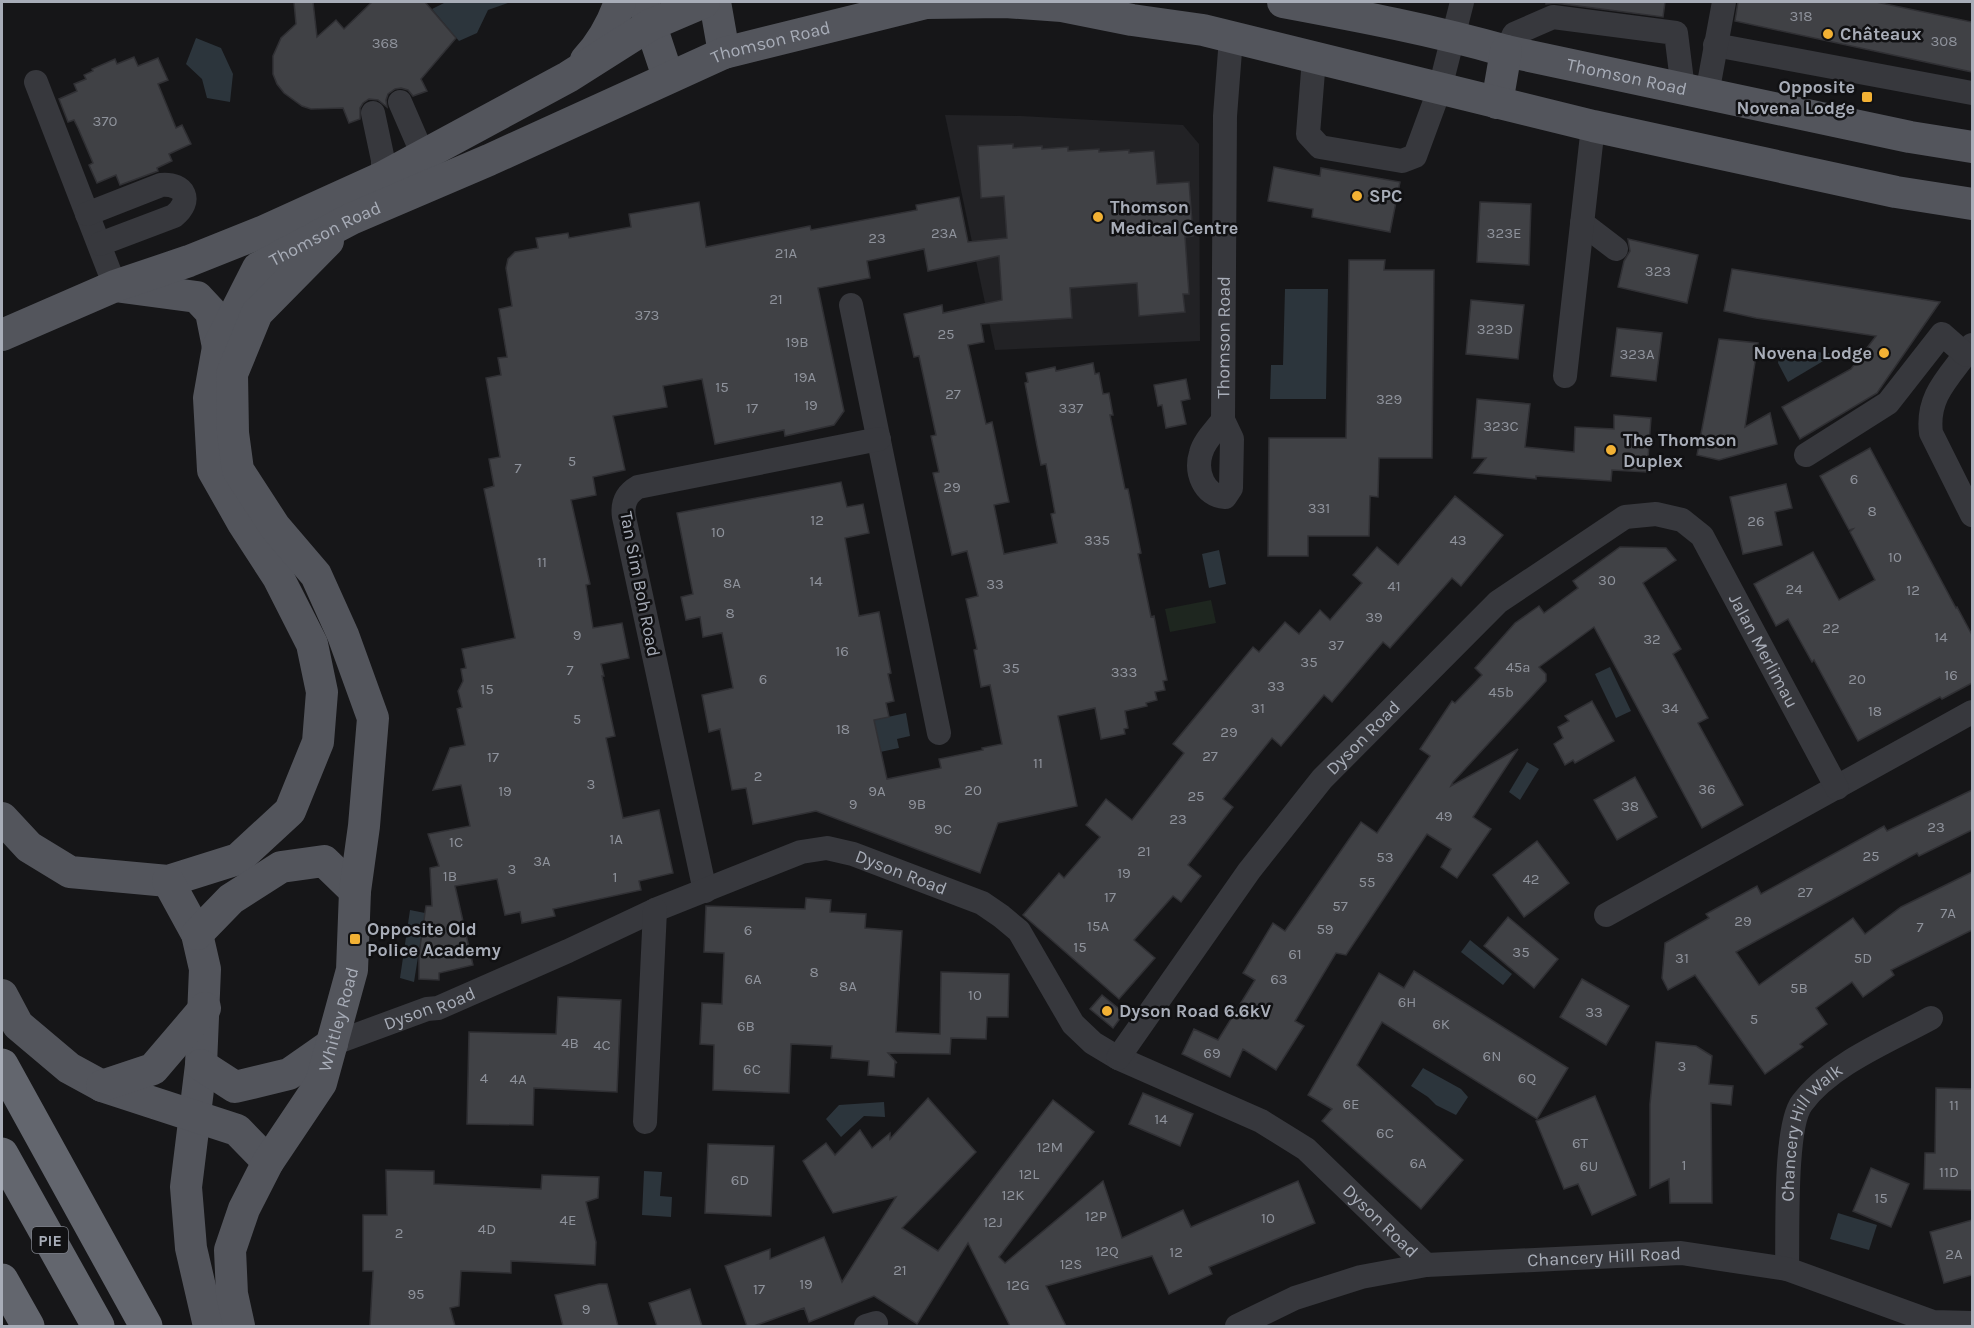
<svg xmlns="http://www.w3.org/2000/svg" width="1974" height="1328" font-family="Karla,sans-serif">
	<rect width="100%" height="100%" fill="#161618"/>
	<!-- built -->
	<path fill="#222225" d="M945 115 1021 116 1183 125 1199 144 1200 341 995 350Z"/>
	<!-- green -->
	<path fill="#1e261f" d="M1211 600 1216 623 1170 632 1165 609Z"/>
	<!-- water -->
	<g fill="#2c353c">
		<path d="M446 2H511L488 10 477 33 459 41 432 9Z"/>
		<path d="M196 38 221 48 233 74 230 102 207 98 202 79 186 64Z"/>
		<path d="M1285 289H1328L1326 399H1270L1271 365H1283Z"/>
		<path d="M1781 348 1835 354 1788 382 1778 363Z"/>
		<path d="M1219 550 1226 584 1209 588 1202 554Z"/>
		<path d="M1610 667 1631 711 1616 718 1595 674Z"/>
		<path d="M906 713 910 736 897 739 899 748 866 755 874 720Z"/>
		<path d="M1527 762 1539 769 1520 800 1509 792Z"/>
		<path d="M410 910 425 913 414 982 400 978Z"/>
		<path d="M1470 940 1512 974 1503 985 1461 952Z"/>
		<path d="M1423 1068 1461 1089 1468 1097 1456 1115 1436 1105 1428 1097 1411 1086Z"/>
		<path d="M884 1102 885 1117 864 1116 841 1137 826 1119 839 1105Z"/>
		<path d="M644 1171 662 1172 660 1196 672 1197 671 1217 642 1215Z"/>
		<path d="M1838 1213 1877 1225 1869 1250 1830 1239Z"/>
	</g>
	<!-- building -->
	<g fill="#404145" stroke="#303034" stroke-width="1.5">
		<path d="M294 2H313L317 37 336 20 344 29 372 2H425L456 38 421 79 427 91 413 96 408 90 401 88 395 89 388 94 386 100 387 107 378 100 369 99 363 103 360 108V119L349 123 343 108 311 109 302 106 284 93 277 84 273 74V56L281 38 296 24Z"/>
		<path d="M1546 2H1665L1663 17 1555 3 1546 4Z"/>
		<path d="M1738 2H1876L1972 22V72L1735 21Z"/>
		<path d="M134 57 138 66 158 58 168 80 158 84 176 128 182 125 191 144 169 154 172 161 157 168 158 171 120 185 116 175 97 183 89 165 93 163 78 128 74 120 68 122 59 99 77 91 74 84 86 79 84 75 93 71 92 69 115 59 117 64Z"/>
		<path d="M1013 144V148L1042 146V149L1068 147V151L1099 149V152L1129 150V153L1154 151 1157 184 1189 182 1193 236 1185 237 1189 294H1183L1185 312 1139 316 1137 283 1070 288 1072 318 981 324 984 342 968 345 986 424 992 422 1009 502 994 505 1004 554 1057 543 1051 514 1055 513 1046 464 1041 465 1037 446 1025 383 1028 382 1026 373 1055 367 1056 371 1093 363 1095 374 1099 373 1103 394 1109 393 1113 415H1110L1125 489H1128L1141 553 1138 554 1151 617 1154 616 1158 637 1167 680 1163 681 1165 690 1155 692 1157 700 1146 703 1147 706 1125 711 1128 728 1124 729 1125 734 1101 739 1095 708 1058 716 1077 806 998 823 980 873 816 811 753 824 746 788 732 790 720 729 709 732 702 695 733 688 722 633 703 637 700 617 686 620 681 597 693 594 677 513 841 482 847 507 863 504 869 533 845 538 859 616 879 612 891 673 888 674 894 701 886 703 889 717 874 720 887 779 941 768 939 759 983 750 982 748 1002 744 990 685 981 687 974 650 977 649 966 599 978 596 967 551 952 555 933 473 939 472 931 436 936 435 919 356 914 357 904 314 942 305 943 313 1002 300 999 256 928 271 924 249 867 261 870 278 818 288 844 411 834 425 785 436 784 430 715 444 702 379 663 386 667 407 613 416 625 470 593 477 596 495 571 500 590 584 586 585 593 628 622 623 629 658 601 664 604 676H602L615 736 606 738 623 818 659 810 673 873 639 881 641 890 553 909 555 916 522 923 520 912 505 915 497 879 455 886 473 965 439 973V980L419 979V954L426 906H432L430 868 439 866 428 834 470 826 461 785 433 790 450 748 465 745 457 709 462 707 458 691 463 681 461 669 466 668 462 649 515 638 484 489 494 486 489 459 500 457 486 378 501 375 498 358 507 357 499 309 512 306 506 268 508 259 515 252 538 248 536 238 568 233 569 238 631 227 629 214 699 202 706 247 810 226 811 230 917 210 916 205 959 197 968 242 1007 238 1004 196 981 198 978 146Z"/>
		<path d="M1274 167 1320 176 1321 168 1400 182 1390 232 1312 217 1313 209 1268 201Z"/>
		<path d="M1480 202 1531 204 1529 265 1477 262Z"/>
		<path d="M1628 239 1698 255 1687 303 1618 287 1624 261 1630 251Z"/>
		<path d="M1349 260H1385L1384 270H1434L1432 458H1379L1378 497 1370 496 1369 536H1308V556H1268L1269 438H1346Z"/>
		<path d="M1732 269 1940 302 1877 393 1800 439 1782 407 1851 369 1876 336 1756 318 1724 311Z"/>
		<path d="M1471 300 1524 305 1518 359 1466 354Z"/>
		<path d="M1617 328 1662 333 1656 381 1611 376Z"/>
		<path d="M1719 339 1758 343 1745 427 1770 413 1777 444 1719 460 1697 455Z"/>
		<path d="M1186 379 1190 399 1181 401 1186 424 1166 428 1162 405 1158 406 1154 385Z"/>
		<path d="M1477 399 1530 404 1525 447 1574 452 1575 427 1614 429V415L1651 418 1647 472 1612 470 1611 481 1536 476V479L1474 473 1486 458H1472Z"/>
		<path d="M1870 448 1956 608 1957 607 1972 635V683L1942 699 1940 697 1858 741 1814 660 1812 662 1788 619 1776 626 1754 584 1813 552 1839 600 1875 580 1850 532 1853 529 1849 530 1820 476Z"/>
		<path d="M1786 484 1792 508 1775 512 1782 545 1743 554 1730 497Z"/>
		<path d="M1455 496 1503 535 1461 586 1452 578 1390 648 1383 642 1332 702 1324 695 1281 746 1272 738 1223 799 1233 807 1188 865 1201 876 1181 902 1173 896 1134 940 1155 958 1119 999 1023 915 1059 873 1064 878 1100 837 1086 825 1106 799 1132 820 1184 753 1173 744 1253 647 1259 652 1285 622 1299 634 1320 610 1330 620 1362 583 1353 575 1377 547 1398 565Z"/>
		<path d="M1620 547 1666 548 1676 560 1643 583 1681 649 1673 654 1708 718 1698 723 1743 805 1702 828 1594 627 1539 667 1546 674V681L1453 782 1451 786 1518 749 1473 817 1491 829 1457 878 1441 867 1451 849 1427 834 1346 955 1336 953 1295 1021 1304 1026 1276 1070 1243 1049 1230 1077 1182 1054 1194 1029 1218 1040 1255 980 1243 973 1273 923 1285 931 1361 822 1377 833 1430 756 1420 749 1452 701 1455 703 1482 675 1475 668 1515 623 1539 606 1544 613 1578 588 1573 581Z"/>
		<path d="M1592 701 1614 741 1575 763 1573 760 1565 765 1554 744 1563 738 1558 727 1569 721 1565 716Z"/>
		<path d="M1635 777 1657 817 1617 840 1594 800Z"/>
		<path d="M1972 790V830L1919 856 1917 853 1736 952 1759 985 1853 918 1865 934 1901 907 1972 872V930L1891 970 1894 975 1863 997 1852 982 1816 1008 1827 1024 1800 1044 1803 1047 1765 1074 1695 975 1668 990 1662 978 1665 943 1709 918 1706 914 1757 886 1761 894 1884 826 1887 831Z"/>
		<path d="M1537 841 1569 883 1524 917 1493 875Z"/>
		<path d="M806 898 831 900 830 912 866 914 865 928 902 931 896 1032 940 1034 941 972 1009 974 1008 1017H987L986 1039 951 1038 950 1054 888 1053 897 1063 895 1062 894 1077 868 1075 869 1061 831 1058 832 1046 791 1044 789 1093 713 1090 714 1045 700 1044 702 1003 722 1004 724 953 704 952 706 906 805 909Z"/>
		<path d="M1508 917 1558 959 1534 988 1484 946Z"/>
		<path d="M1414 971 1568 1068 1537 1119 1382 1022 1357 1065 1463 1160 1421 1209 1322 1121 1332 1109 1308 1095 1379 973 1404 988Z"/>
		<path d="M1582 979 1629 1006 1606 1045 1560 1017Z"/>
		<path d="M1102 995 1124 1013 1113 1028 1090 1009Z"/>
		<path d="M558 997 621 1000 617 1092 534 1088 533 1125 467 1124 469 1032 556 1034Z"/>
		<path d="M1656 1042 1696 1046 1712 1056 1709 1084 1733 1086 1731 1105 1711 1103 1712 1203H1670L1669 1179 1650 1188V1104Z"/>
		<path d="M1936 1088 1972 1089V1190L1924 1189 1925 1153H1935Z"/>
		<path d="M1143 1093 1193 1114 1180 1146 1129 1124Z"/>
		<path d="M1595 1096 1636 1195 1592 1215 1578 1184 1564 1189 1536 1121Z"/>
		<path d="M928 1098 976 1152 902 1228 938 1251 1053 1100 1094 1132 999 1257 1005 1263 1103 1181 1122 1238 1183 1210 1191 1227 1298 1181 1315 1223 1209 1267 1212 1274 1169 1294 1152 1256 1046 1286 1066 1326H1010L968 1243 917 1324 874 1296 809 1322 804 1308 754 1326H747L725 1266 770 1249V1259L824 1237 842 1282 896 1197 833 1213 803 1161 826 1143 835 1155 860 1130 872 1148 890 1133V1139Z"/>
		<path d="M708 1144 774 1146 771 1216 705 1213Z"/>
		<path d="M1871 1168 1909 1184 1891 1227 1853 1211Z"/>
		<path d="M386 1170 434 1171V1184L541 1189 542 1175 599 1177 598 1198 586 1202 596 1242 595 1265 511 1261V1273L461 1271 459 1306 450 1308 455 1326H370L373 1271H363V1215H387Z"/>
		<path d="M1972 1220V1275L1944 1283 1930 1232Z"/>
		<path d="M599 1284H607L618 1326H563L555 1295Z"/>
		<path d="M690 1289 702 1326H657L649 1303Z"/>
	</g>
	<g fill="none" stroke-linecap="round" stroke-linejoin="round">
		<!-- minor -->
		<g stroke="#37383d" stroke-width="24">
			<path d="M1715 45 1972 93"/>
			<path d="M1506 51 1514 34 1553 17 1676 33 1683 89"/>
			<path d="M1314 59 1308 134 1320 147 1402 161 1415 156 1440 88 1462 2"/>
			<path d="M36 82 115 286"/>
			<path d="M1707 94 1724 2"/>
			<path d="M400 102 423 155"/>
			<path d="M373 113 383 160V177"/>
			<path d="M87 214 161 185C185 183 193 201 174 216L100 244"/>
			<path d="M1582 223 1616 249"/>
			<path d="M851 305 939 733"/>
			<path d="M1972 345C1952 375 1926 394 1931 433L1972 515"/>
			<path d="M1565 376 1593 126"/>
			<path id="s1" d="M1223 420C1216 430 1204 441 1201 453 1195 472 1204 496 1225 497L1231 488 1232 439 1223 420 1225 116 1231 38"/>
			<path d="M1806 455 1888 403 1942 334 1966 355"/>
			<path d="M705 891 624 517C622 504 626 494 638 487L879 439"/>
			<path d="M1606 915 1972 712"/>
			<path id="s2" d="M332 1044 427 1009 438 1008 568 951 655 910 801 852 827 848 853 854 982 903 1001 916 1019 931 1073 1024 1093 1043 1118 1058 1261 1121 1306 1149 1426 1265"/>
			<path id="s3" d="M1118 1058 1249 871 1322 779 1498 602 1625 517 1656 514 1682 520 1702 536 1837 788"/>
			<path d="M645 1122 655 910"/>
			<path id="s4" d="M1787 1269C1788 1235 1784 1126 1802 1103 1831 1064 1889 1041 1931 1018"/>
			<path d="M866 1326 876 1323"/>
			<path id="s5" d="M1237 1326 1295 1298 1361 1277 1426 1265 1681 1253 1787 1269 1933 1322 1972 1323"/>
		</g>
		<!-- major -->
		<g stroke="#53555c" stroke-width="32">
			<path d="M643 2 668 77"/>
			<path d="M715 2 724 53"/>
			<path id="s6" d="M1283 2C1358 16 1433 30 1506 51L1910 137 1972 147"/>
			<path d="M586 60C601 44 613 22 620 2"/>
			<path d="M1497 103 1506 51"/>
			<path d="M122 287 197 297 211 312 218 347"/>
			<path d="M2 335 115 286 189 261 264 231 383 177 568 77 650 25 704 2"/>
			<path id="s7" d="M2 818 29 847 70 872 168 881 238 859 290 811 318 742 322 692 312 644 278 577 243 523 213 470 209 398 218 347 258 268 351 219 489 160 724 53 926 3 1005 2 1062 6 1132 20 1203 30 1593 126 1896 192 1972 204"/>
			<path d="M168 881 197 934 205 969 201 1065 186 1187 191 1248 209 1326"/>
			<path d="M197 934 231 899 281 867 324 861 355 891"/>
			<path d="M2 995 18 1025 69 1068 102 1086 237 1130 268 1162"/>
			<path d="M201 1065 235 1087 289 1074 332 1044"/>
			<path d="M102 1086 153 1069 205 1008"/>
			<path id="s8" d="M239 1326 232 1294 230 1250 244 1209 268 1162 321 1083 352 970 355 891 364 826 373 718 343 635 316 575 275 527 238 470 233 433 232 374 257 313 328 241"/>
		</g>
		<!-- highway -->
		<g stroke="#63666e" stroke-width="33">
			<path d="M2 1065 146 1326"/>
			<path d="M2 1154 98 1326"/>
			<path d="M2 1280 28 1326"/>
		</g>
	</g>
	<!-- markers -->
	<g fill="#f2b134" stroke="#111113" stroke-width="2">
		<circle cx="1828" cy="34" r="6"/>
		<rect x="1861" y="91" width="12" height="12" rx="3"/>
		<circle cx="1357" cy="196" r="6"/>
		<circle cx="1098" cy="217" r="6"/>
		<circle cx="1884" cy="353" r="6"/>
		<circle cx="1611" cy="450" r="6"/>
		<rect x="349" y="933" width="12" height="12" rx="3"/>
		<circle cx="1107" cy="1011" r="6"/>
	</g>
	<g text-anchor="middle" stroke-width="5" stroke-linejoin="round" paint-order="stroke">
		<!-- number labels -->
		<g font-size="15" fill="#8e929b">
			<text x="1801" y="21">318</text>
			<text x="1944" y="46">308</text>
			<text x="385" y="48">368</text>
			<text x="105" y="126">370</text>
			<text x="944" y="238">23A</text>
			<text x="1504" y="238">323E</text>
			<text x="877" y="243">23</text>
			<text x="786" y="258">21A</text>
			<text x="1658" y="276">323</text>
			<text x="776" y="304">21</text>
			<text x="647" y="320">373</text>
			<text x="1495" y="334">323D</text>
			<text x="946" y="339">25</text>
			<text x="797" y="347">19B</text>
			<text x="1637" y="359">323A</text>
			<text x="805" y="382">19A</text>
			<text x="722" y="392">15</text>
			<text x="953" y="399">27</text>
			<text x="1389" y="404">329</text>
			<text x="811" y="410">19</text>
			<text x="752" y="413">17</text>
			<text x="1071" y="413">337</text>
			<text x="1501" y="431">323C</text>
			<text x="572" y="466">5</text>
			<text x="518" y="473">7</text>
			<text x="1854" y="484">6</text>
			<text x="952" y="492">29</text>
			<text x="1319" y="513">331</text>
			<text x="1872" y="516">8</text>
			<text x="817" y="525">12</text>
			<text x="1756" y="526">26</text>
			<text x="718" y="537">10</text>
			<text x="1097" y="545">335</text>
			<text x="1458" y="545">43</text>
			<text x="1895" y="562">10</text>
			<text x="542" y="567">11</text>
			<text x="1607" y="585">30</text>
			<text x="816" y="586">14</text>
			<text x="732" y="588">8A</text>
			<text x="995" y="589">33</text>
			<text x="1394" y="591">41</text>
			<text x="1794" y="594">24</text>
			<text x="1913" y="595">12</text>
			<text x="730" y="618">8</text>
			<text x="1374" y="622">39</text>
			<text x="1831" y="633">22</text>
			<text x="577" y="640">9</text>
			<text x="1941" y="642">14</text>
			<text x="1652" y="644">32</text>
			<text x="1336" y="650">37</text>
			<text x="842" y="656">16</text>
			<text x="1309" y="667">35</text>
			<text x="1518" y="672">45a</text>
			<text x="1011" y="673">35</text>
			<text x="570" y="675">7</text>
			<text x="1124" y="677">333</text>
			<text x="1951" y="680">16</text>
			<text x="763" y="684">6</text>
			<text x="1857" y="684">20</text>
			<text x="1276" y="691">33</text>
			<text x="487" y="694">15</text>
			<text x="1501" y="697">45b</text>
			<text x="1258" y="713">31</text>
			<text x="1670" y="713">34</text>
			<text x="1875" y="716">18</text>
			<text x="577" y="724">5</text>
			<text x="843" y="734">18</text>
			<text x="1229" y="737">29</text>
			<text x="1210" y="761">27</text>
			<text x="493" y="762">17</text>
			<text x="1038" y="768">11</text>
			<text x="758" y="781">2</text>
			<text x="591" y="789">3</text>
			<text x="1707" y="794">36</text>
			<text x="973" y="795">20</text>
			<text x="505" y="796">19</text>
			<text x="877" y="796">9A</text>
			<text x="1196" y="801">25</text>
			<text x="853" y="809">9</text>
			<text x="917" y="809">9B</text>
			<text x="1630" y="811">38</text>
			<text x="1444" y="821">49</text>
			<text x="1178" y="824">23</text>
			<text x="1936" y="832">23</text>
			<text x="943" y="834">9C</text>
			<text x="616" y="844">1A</text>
			<text x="456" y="847">1C</text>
			<text x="1144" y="856">21</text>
			<text x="1871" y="861">25</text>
			<text x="1385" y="862">53</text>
			<text x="542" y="866">3A</text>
			<text x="512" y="874">3</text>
			<text x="1124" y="878">19</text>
			<text x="450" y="881">1B</text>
			<text x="615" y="882">1</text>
			<text x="1531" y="884">42</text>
			<text x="1367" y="887">55</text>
			<text x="1805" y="897">27</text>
			<text x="1110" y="902">17</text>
			<text x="1340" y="911">57</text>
			<text x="1948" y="918">7A</text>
			<text x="1743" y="926">29</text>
			<text x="1098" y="931">15A</text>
			<text x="1920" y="932">7</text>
			<text x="1325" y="934">59</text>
			<text x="748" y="935">6</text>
			<text x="1080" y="952">15</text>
			<text x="1521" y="957">35</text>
			<text x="1295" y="959">61</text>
			<text x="1682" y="963">31</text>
			<text x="1863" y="963">5D</text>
			<text x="814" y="977">8</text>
			<text x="753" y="984">6A</text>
			<text x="1279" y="984">63</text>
			<text x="848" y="991">8A</text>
			<text x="1799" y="993">5B</text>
			<text x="975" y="1000">10</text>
			<text x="1407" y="1007">6H</text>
			<text x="1594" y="1017">33</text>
			<text x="1754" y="1024">5</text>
			<text x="1441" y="1029">6K</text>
			<text x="746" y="1031">6B</text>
			<text x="570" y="1048">4B</text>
			<text x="602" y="1050">4C</text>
			<text x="1212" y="1058">69</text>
			<text x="1492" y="1061">6N</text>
			<text x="1682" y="1071">3</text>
			<text x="752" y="1074">6C</text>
			<text x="484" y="1083">4</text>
			<text x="1527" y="1083">6Q</text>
			<text x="518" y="1084">4A</text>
			<text x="1351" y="1109">6E</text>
			<text x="1954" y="1110">11</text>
			<text x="1161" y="1124">14</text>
			<text x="1385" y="1138">6C</text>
			<text x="1580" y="1148">6T</text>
			<text x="1050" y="1152">12M</text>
			<text x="1418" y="1168">6A</text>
			<text x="1684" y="1170">1</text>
			<text x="1589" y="1171">6U</text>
			<text x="1949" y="1177">11D</text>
			<text x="1029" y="1179">12L</text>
			<text x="740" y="1185">6D</text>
			<text x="1013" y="1200">12K</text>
			<text x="1881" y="1203">15</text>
			<text x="1096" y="1221">12P</text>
			<text x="1268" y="1223">10</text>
			<text x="568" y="1225">4E</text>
			<text x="993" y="1227">12J</text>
			<text x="487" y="1234">4D</text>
			<text x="399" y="1238">2</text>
			<text x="1107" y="1256">12Q</text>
			<text x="1176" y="1257">12</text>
			<text x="1954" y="1259">2A</text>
			<text x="1071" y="1269">12S</text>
			<text x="900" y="1275">21</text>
			<text x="806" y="1289">19</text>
			<text x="1018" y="1290">12G</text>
			<text x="759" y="1294">17</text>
			<text x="416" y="1299">95</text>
			<text x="586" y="1314">9</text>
		</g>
		<!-- shield labels -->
		<rect fill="#111113" stroke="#7b7e86" stroke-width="1.5" x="32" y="1227" width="36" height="26" rx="4.5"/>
		<g font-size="16" font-weight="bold" fill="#a8adb8">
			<text x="50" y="1246">PIE</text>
		</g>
		<!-- poi labels -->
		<g font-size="18" font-weight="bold" fill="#a8adb8" stroke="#111113" text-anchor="start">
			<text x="1840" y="40">Châteaux</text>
			<text x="1855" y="93" text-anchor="end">Opposite<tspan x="1855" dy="21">Novena Lodge</tspan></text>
			<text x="1369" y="202">SPC</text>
			<text x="1110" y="213">Thomson<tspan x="1110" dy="21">Medical Centre</tspan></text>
			<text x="1872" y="359" text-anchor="end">Novena Lodge</text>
			<text x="1623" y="446">The Thomson<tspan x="1623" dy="21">Duplex</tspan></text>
			<text x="367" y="935">Opposite Old<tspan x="367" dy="21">Police Academy</tspan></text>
			<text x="1119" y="1017">Dyson Road 6.6kV</text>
		</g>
		<!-- street labels -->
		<g font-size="18" fill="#a8adb8" stroke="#111113">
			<text dy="6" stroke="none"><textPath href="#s7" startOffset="1478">Thomson Road</textPath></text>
			<text dy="6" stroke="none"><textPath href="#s6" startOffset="352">Thomson Road</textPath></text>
			<text dy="6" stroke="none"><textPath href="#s7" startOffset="992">Thomson Road</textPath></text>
			<text dy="6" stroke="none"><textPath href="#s1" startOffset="261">Thomson Road</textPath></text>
			<text transform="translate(640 584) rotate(79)" y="6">Tan Sim Boh Road</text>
			<text dy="6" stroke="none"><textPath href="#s3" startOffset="962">Jalan Merlimau</textPath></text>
			<text dy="6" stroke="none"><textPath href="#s3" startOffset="404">Dyson Road</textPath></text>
			<text dy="6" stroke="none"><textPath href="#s2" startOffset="612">Dyson Road</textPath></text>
			<text dy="6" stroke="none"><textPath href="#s2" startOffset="104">Dyson Road</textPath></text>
			<text dy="6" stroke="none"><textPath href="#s8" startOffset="334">Whitley Road</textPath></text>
			<text dy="6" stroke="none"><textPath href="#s4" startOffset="144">Chancery Hill Walk</textPath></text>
			<text dy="6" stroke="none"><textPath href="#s2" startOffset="1222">Dyson Road</textPath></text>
			<text dy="6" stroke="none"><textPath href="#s5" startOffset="378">Chancery Hill Road</textPath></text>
		</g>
	</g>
	<!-- border -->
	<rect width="1974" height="1328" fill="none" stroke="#a8adb8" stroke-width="6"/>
</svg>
